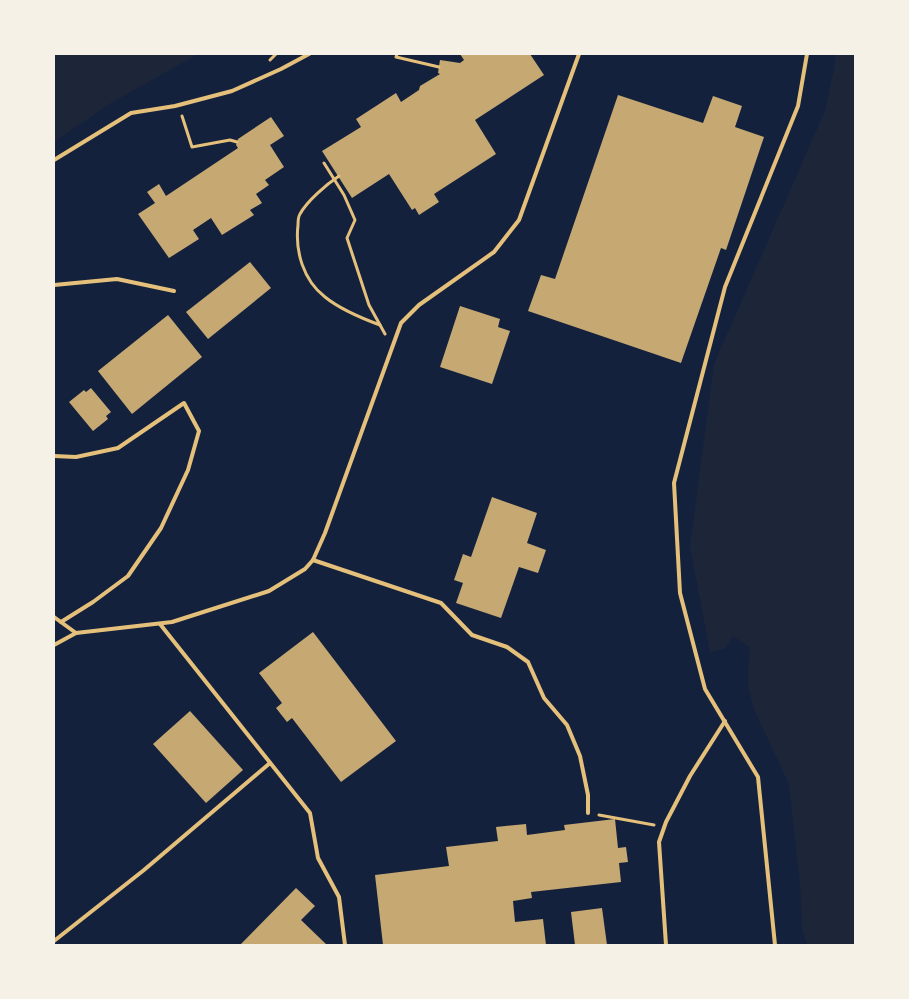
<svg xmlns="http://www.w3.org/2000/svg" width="909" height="999" font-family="'Varela Round',sans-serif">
	<rect width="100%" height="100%" fill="#14213d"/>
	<!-- green -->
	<g fill="#1d2539">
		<path d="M54 54H198L111 103 54 142Z"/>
		<path d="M835 54H855V945H807L802 929 801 893 789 784 753 707 749 689 748 670 750 648 733 636 726 648 710 652 690 547 714 364 825 111 836 59Z"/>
	</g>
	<!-- building -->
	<g fill="#c6a872">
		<path d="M460 54H530L544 75 475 120 496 154 434 194 439 202 419 215 415 208 412 210 389 174 352 198 322 151 361 127 356 119 396 93 401 102 419 90 420 86 440 74 438 73 440 60 460 63 464 60Z"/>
		<path d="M618 95 703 123 713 96 742 106 735 127 764 137 726 250 721 248 681 363 528 311 541 275 555 279Z"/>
		<path d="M271 117 284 136 270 145 284 167 265 180 269 185 256 194 262 203 250 210 254 215 222 235 211 218 193 230 199 239 169 258 138 214 155 203 147 192 159 184 166 196 238 148 236 145 238 139Z"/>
		<path d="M250 262 271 288 208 339 186 312Z"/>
		<path d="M460 306 500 319 498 327 510 331 492 384 440 367Z"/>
		<path d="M168 315 202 357 132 414 98 371Z"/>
		<path d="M91 388 111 412 106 416 108 419 93 431 69 402 84 390 86 392Z"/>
		<path d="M492 497 537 513 527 543 546 550 538 573 519 567 501 618 456 603 463 583 454 580 463 554 471 557Z"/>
		<path d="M313 632 396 741 341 782 292 718 287 722 276 708 282 703 259 673Z"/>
		<path d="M190 711 243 770 206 803 153 744Z"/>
		<path d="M615 819 618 848 626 847 628 862 619 863 621 882 531 892 532 898 513 901 515 922 543 919 546 945H383L375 875 449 866 446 847 498 841 496 827 526 824 527 835 565 830 564 825Z"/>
		<path d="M296 888 315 906 301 920 327 945H240Z"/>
		<path d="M602 908 607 945H575L571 912Z"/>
	</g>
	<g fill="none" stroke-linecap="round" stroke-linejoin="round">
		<!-- path -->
		<g stroke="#e5c07b" stroke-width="3">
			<path d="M397 54 396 57 439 67"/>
			<path d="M270 60 276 54"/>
			<path d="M182 116 192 147 230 140 237 142"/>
			<path d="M324 163 344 195 355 220 347 238 369 305 385 334"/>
			<path d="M339 176C327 184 307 201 300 214 298 217 298 221 298 225 295 251 303 280 325 297 341 310 361 318 380 325"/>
			<path d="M599 815 654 825"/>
		</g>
		<!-- service -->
		<g stroke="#e5c07b" stroke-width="4">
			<path d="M54 160 131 113 175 106 232 91 281 69 309 54"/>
			<path d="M54 285 117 279 174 291"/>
			<path d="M54 456 76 457 118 448 184 403 199 431 188 470 161 528 128 576 93 602 61 622"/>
			<path d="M313 560 441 603 472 635 507 647 528 662 544 698 567 725 580 756 588 795V813"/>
			<path d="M54 617 76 633 172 622 269 591 305 569 313 560 325 533 401 323 419 305 494 252 519 220 579 54"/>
			<path d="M160 624 310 813 318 858 339 897 345 945"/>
			<path d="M54 645 76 633"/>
			<path d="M54 941 144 870 270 763"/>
			<path d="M666 945 659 842 666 822 690 776 725 721"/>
			<path d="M775 945 758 777 705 689 680 593 674 483 725 287 798 106 807 54"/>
		</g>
	</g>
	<!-- border -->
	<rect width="909" height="999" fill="none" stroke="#f6f1e7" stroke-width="110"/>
</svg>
